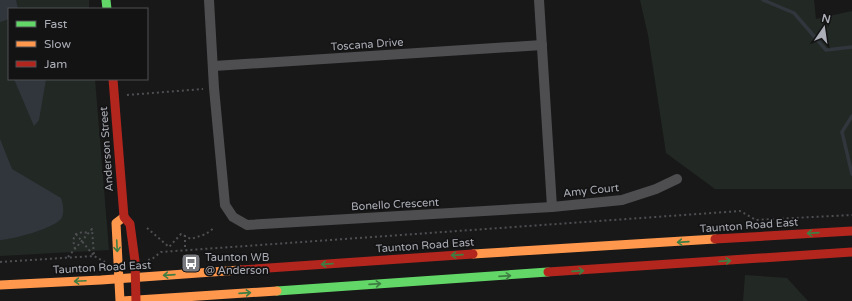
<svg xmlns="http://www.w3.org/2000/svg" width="852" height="301" font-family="'Varela Round',sans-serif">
	<rect width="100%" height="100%" fill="#181819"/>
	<!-- green -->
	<g fill="#222824">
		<path d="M0 0H89V9H9V79H95L109 250 0 256Z"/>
		<path d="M640 0H814L816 19 852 11V189H715L666 153 648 35Z"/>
		<path d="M745 275 787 278 808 301H743Z"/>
	</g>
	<!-- water -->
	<g fill="#31363d">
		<path d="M0 0H16L18 9H9V19L0 22Z"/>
		<path d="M14 79H46L39 120 34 126Z"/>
		<path d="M0 139 12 169 61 198C63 204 65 213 61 219 52 229 14 239 0 240Z"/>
	</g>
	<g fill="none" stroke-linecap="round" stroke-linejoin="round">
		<!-- stream -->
		<g stroke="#31363d" stroke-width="3.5">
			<path d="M763 0 794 13 826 50 852 47"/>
			<path d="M852 116 842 132 852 174"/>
		</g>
		<!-- path -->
		<g stroke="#4e4f52" stroke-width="2" stroke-dasharray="2 3" stroke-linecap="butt">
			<path d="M127 95 203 89"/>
			<path d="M147 228 169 247 181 234 191 239 206 234 214 228"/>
			<path d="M76 234 94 256"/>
			<path d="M185 235V250"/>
			<path d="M75 249 73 240 76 234 83 232 88 233"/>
			<path d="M68 257 92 229 94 256"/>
			<path d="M148 260 152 259 161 252 740 211 756 220 852 215"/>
			<path d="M0 262 94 256 105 262"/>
		</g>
		<!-- street -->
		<g stroke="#4e4e51" stroke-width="10">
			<path d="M209 0 214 88 225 205 233 217 247 225 552 207 622 200 656 189 677 179"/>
			<path d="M539 0 552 207"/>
			<path d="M214 66 542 45"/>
		</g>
		<!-- fast -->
		<g stroke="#63d668" stroke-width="9">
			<path d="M106 0 107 9"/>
			<path d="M277 291 548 272"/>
		</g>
		<!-- slow -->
		<g stroke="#ff974d" stroke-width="9">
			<path d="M473 254 715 239"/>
			<path d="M0 285 101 280 240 270"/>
			<path d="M120 301 116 223 124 217"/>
			<path d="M122 301 277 291"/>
		</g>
		<!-- jam -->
		<g stroke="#b3261e" stroke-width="9">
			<path d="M113 79 124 217 130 224 135 261 136 301"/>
			<path d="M715 239 852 231"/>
			<path d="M240 270 473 254"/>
			<path d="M548 272 852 252"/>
		</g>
	</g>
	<!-- one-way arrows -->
	<defs><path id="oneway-shaft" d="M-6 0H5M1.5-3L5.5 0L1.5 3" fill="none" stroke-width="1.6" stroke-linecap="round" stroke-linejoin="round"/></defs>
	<g stroke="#3f7e42">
		<use href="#oneway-shaft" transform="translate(813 233) rotate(176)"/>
		<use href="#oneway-shaft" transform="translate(683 242) rotate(176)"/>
		<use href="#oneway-shaft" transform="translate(117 246) rotate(87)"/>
		<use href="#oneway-shaft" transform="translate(457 255) rotate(176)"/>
		<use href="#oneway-shaft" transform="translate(725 261) rotate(-4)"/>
		<use href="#oneway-shaft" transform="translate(327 264) rotate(176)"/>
		<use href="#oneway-shaft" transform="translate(578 271) rotate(-4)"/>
		<use href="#oneway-shaft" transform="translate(169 275) rotate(176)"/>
		<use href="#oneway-shaft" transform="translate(505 276) rotate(-4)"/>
		<use href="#oneway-shaft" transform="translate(80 281) rotate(177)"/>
		<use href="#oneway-shaft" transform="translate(375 284) rotate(-4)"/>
		<use href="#oneway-shaft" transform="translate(245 293) rotate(-4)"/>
	</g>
	<!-- icons -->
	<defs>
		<g id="bus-square" transform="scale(1)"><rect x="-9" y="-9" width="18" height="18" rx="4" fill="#787a80" stroke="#131314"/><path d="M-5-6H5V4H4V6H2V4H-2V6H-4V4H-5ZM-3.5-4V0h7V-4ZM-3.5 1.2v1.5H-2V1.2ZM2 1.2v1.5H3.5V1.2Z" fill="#fff"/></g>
	</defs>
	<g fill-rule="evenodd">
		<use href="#bus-square" x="191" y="263"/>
	</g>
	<g text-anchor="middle" stroke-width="3.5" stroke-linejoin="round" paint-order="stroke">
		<!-- street labels -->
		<g font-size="11" fill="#acaeb7" stroke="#131314">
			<text transform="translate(367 44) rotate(-4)" y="4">Toscana Drive</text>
			<text transform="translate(106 149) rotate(-94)" y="4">Anderson Street</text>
			<text transform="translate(591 190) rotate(-6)" y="4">Amy Court</text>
			<text transform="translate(395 204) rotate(-3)" y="4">Bonello Crescent</text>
			<text transform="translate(749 225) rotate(-4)" y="4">Taunton Road East</text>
			<text transform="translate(425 245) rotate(-4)" y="4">Taunton Road East</text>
			<text transform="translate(102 267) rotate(-3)" y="4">Taunton Road East</text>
		</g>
		<!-- poi labels -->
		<g font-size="11" fill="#acaeb7" stroke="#131314" text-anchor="start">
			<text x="205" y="261">Taunton WB<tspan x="205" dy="13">@ Anderson</tspan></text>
		</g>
	</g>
	<!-- legend -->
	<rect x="8" y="8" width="140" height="72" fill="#131314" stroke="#505155"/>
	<rect x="16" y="21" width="20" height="6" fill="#63d668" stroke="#505155"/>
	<text x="44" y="28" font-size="12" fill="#acaeb7">Fast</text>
	<rect x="16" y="41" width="20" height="6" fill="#ff974d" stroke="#505155"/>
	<text x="44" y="48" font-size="12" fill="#acaeb7">Slow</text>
	<rect x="16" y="61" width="20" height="6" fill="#b3261e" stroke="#505155"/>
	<text x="44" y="68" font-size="12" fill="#acaeb7">Jam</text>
	<!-- north arrow -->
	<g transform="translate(824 28) rotate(13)" stroke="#131314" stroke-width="3" paint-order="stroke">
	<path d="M0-3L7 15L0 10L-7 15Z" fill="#acaeb7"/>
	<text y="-6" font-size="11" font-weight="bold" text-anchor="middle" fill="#acaeb7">N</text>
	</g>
</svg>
